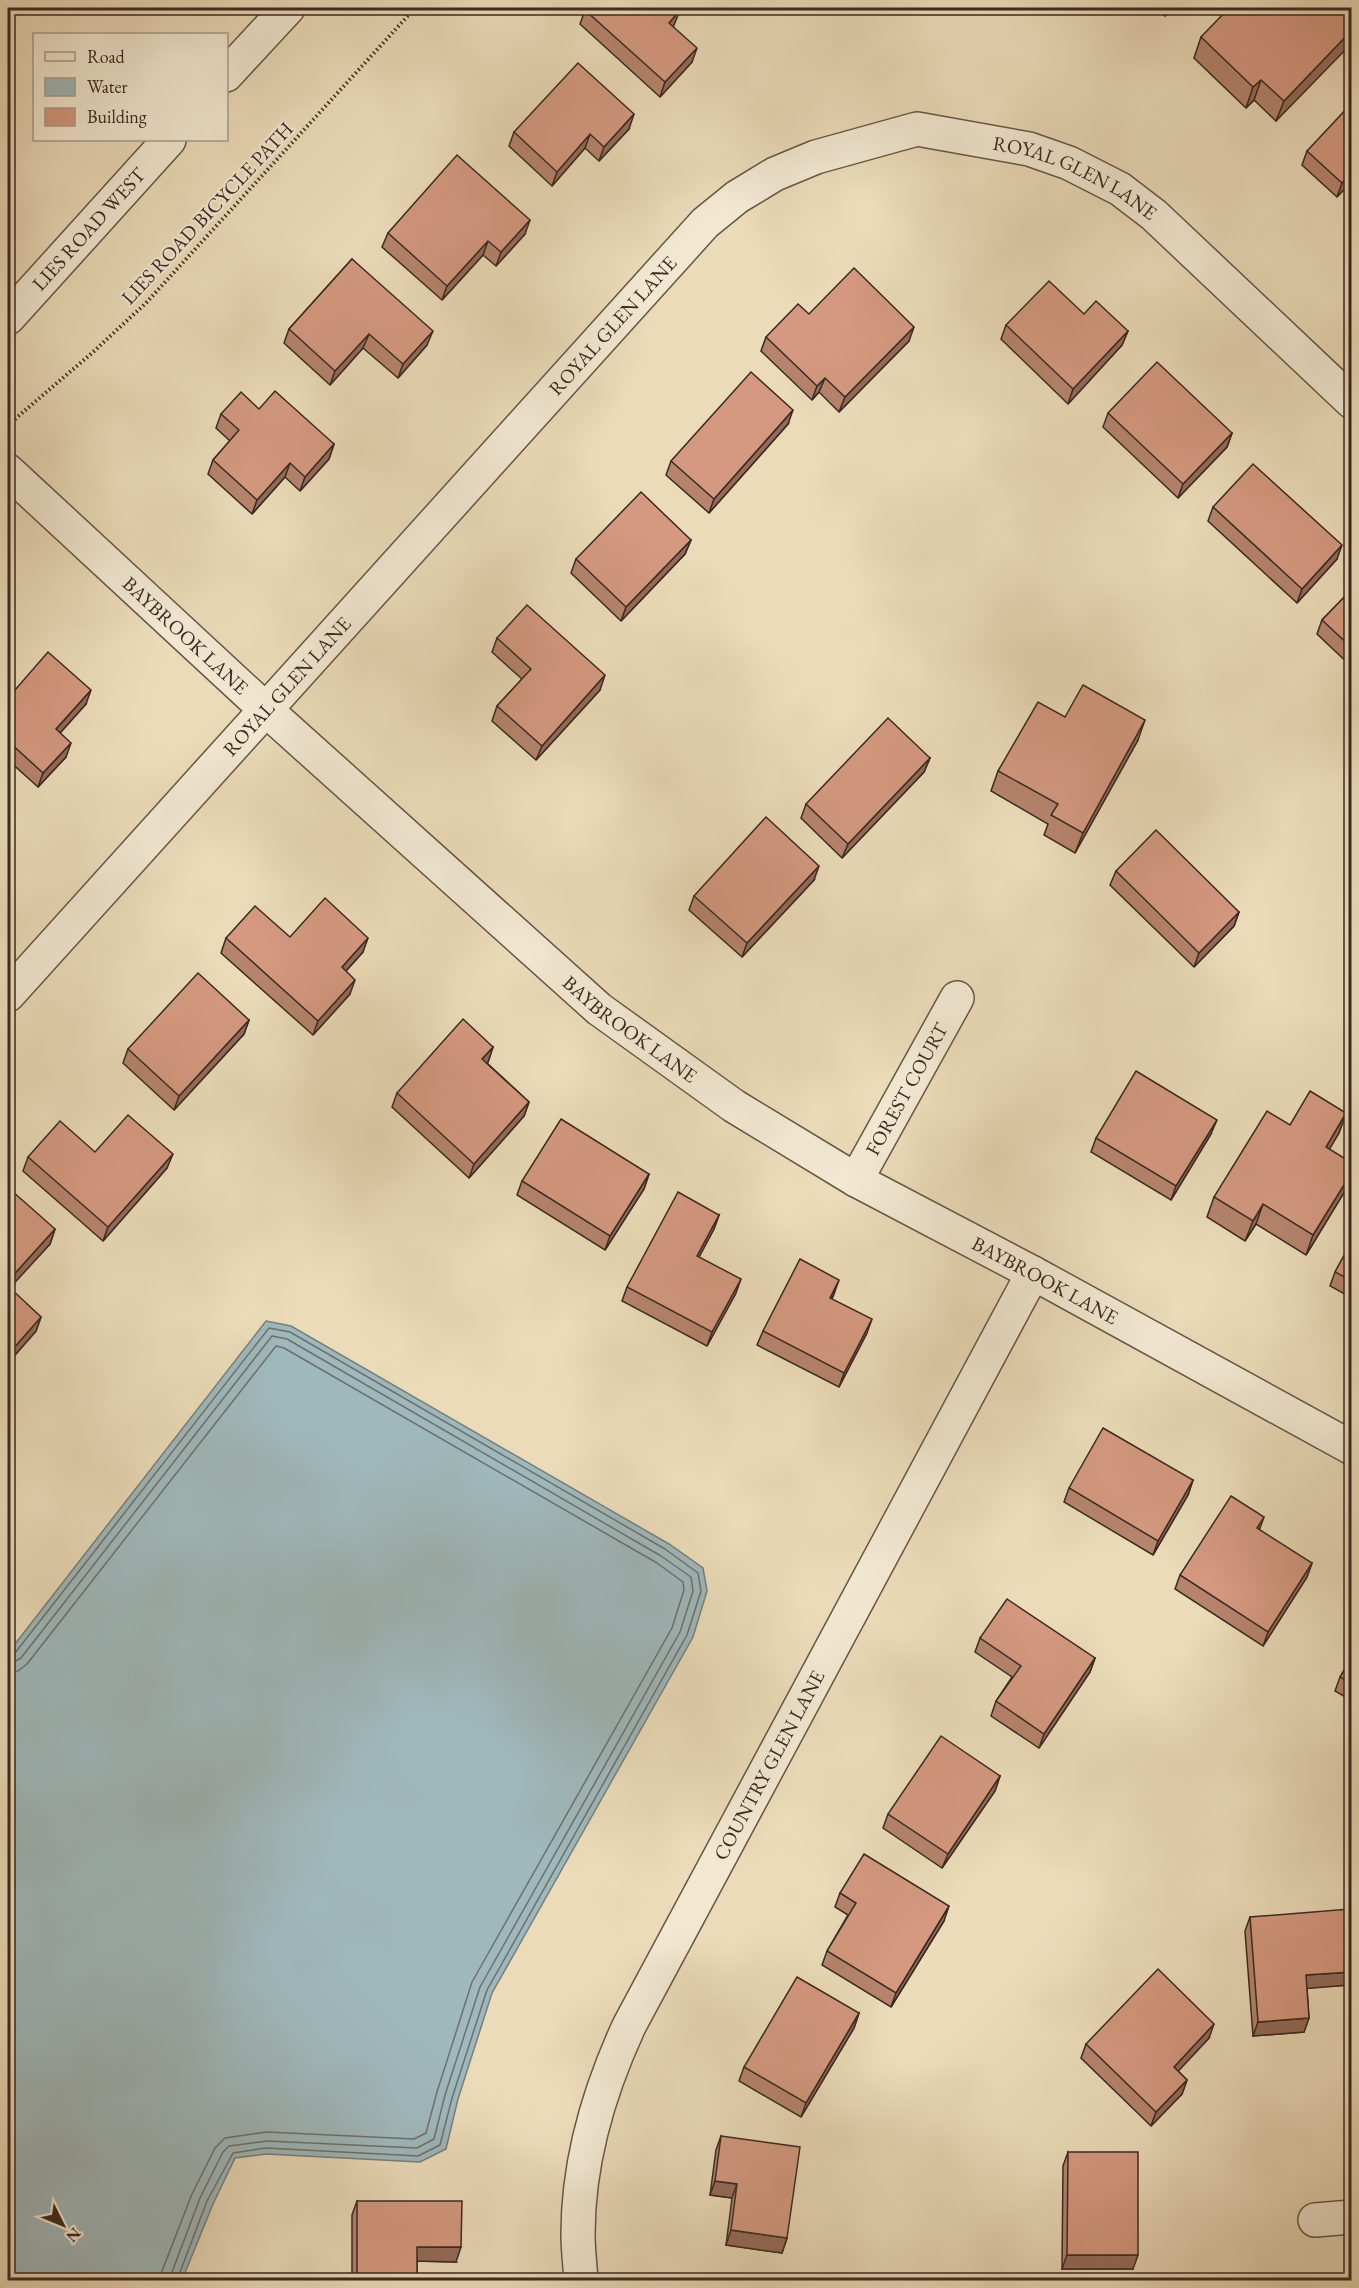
<svg xmlns="http://www.w3.org/2000/svg" width="1359" height="2288" font-family="'EB Garamond',serif">
	<rect width="100%" height="100%" fill="#ebdbb9"/>
	<filter id="stains"><feTurbulence type="fractalNoise" baseFrequency=".00333" numOctaves="4"/><feColorMatrix values="0 0 0 0 .2 0 0 0 0 .09 0 0 0 0 .02 0 0 0 .5 -.17"/></filter>
	<radialGradient id="worn" r=".72"><stop offset=".6" stop-color="#630" stop-opacity="0"/><stop offset="1" stop-color="#630" stop-opacity=".3"/></radialGradient>
	<!-- water -->
	<path fill="#9fb8bb" stroke="#777f7d" stroke-width="1.5" d="M266 1321 291 1326 669 1544 703 1568 707 1591 693 1637 492 1993 458 2099 446 2149 420 2162 266 2154 235 2158 213 2204 182 2280H10L8 2278V1653Z"/>
	<g fill="none" stroke-linecap="round" stroke-linejoin="round">
		<!-- shore -->
		<g stroke="#6c706e" stroke-width="1.5">
			<path d="M8 1656 15 1653 269 1328 290 1332 665 1549 698 1573 701 1591 687 1635 487 1990 452 2098 440 2145 418 2156 266 2148 233 2153 207 2201 177 2280"/>
			<path d="M8 1663 14 1662 21 1658 272 1336 287 1339 661 1556 691 1577 693 1591 680 1632 480 1987 445 2095 434 2139 417 2148 267 2141 229 2146 223 2152 200 2198 169 2280"/>
			<path d="M8 1672 18 1671 27 1664 276 1346 284 1348 657 1563 683 1582 684 1590 672 1628 472 1982 437 2092 426 2133 414 2139 267 2132 225 2138 215 2148 192 2194 162 2271 160 2280"/>
		</g>
		<!-- minor casing -->
		<g stroke="#665647" stroke-width="36">
			<g id="minor">
				<path id="s1" d="M8 471 265 709 599 1009 734 1106 856 1180 1033 1273 1352 1448"/>
				<path id="s2" d="M8 995 705 223 737 197 775 174 816 157 917 129 1029 149 1069 163 1120 189 1154 215 1352 402"/>
				<path id="s3" d="M856 1180 957 998"/>
				<path d="M1315 2220 1352 2217"/>
				<path id="s4" d="M581 2280C580 2265 578 2250 578 2234 578 2161 599 2091 629 2026L1033 1273"/>
			</g>
		</g>
		<!-- tertiary casing -->
		<g stroke="#665647" stroke-width="36">
			<g id="tertiary">
				<path d="M226 75 288 8"/>
				<path id="s5" d="M8 318 169 140"/>
			</g>
		</g>
		<!-- path -->
		<path stroke="#3a2921" stroke-width="4" stroke-dasharray="1.5 3" stroke-linecap="butt" d="M8 425 92 353 146 303 415 8"/>
		<!-- minor -->
		<use href="#minor" stroke="#f2e8d2" stroke-width="33"/>
		<!-- tertiary -->
		<use href="#tertiary" stroke="#f2e8d2" stroke-width="33"/>
	</g>
	<!-- wall -->
	<g fill="#b6846e" stroke="#3a2921" stroke-width="1.5">
		<path d="M677 8 680 10 673 26 692 62 660 97 580 24 585 10Z"/>
		<path d="M1155 8H1173L1165 16Z"/>
		<path d="M1352 10 1276 121 1254 100 1246 108 1194 58 1201 37Z"/>
		<path d="M629 129 599 161 585 148 552 186 509 146 514 132Z"/>
		<path d="M1307 151 1352 181 1337 197 1302 165Z"/>
		<path d="M388 233 525 234 496 266 483 255 442 300 382 247Z"/>
		<path d="M352 259 427 345 398 378 363 348 330 385 284 343 289 329Z"/>
		<path d="M809 314 909 341 839 412 819 392 812 400 761 351 766 337Z"/>
		<path d="M1084 314 1128 331 1122 345 1068 404 1001 339 1006 325Z"/>
		<path d="M259 409 334 444 329 459 300 491 285 477 252 514 208 474 213 460 230 441 216 428 221 414Z"/>
		<path d="M1108 413 1232 433 1227 447 1178 498 1103 427Z"/>
		<path d="M788 424 709 513 666 475 671 461Z"/>
		<path d="M1213 507 1337 559 1297 603 1208 521Z"/>
		<path d="M691 540 685 554 621 621 571 573 576 559Z"/>
		<path d="M1352 589V667L1317 634 1322 620Z"/>
		<path d="M497 638 600 690 536 760 492 721 497 706 522 679 492 652Z"/>
		<path d="M8 698 86 704 60 733 66 757 38 787 8 760Z"/>
		<path d="M1065 717 1138 740 1075 853 1044 835 1048 824 991 791 998 771Z"/>
		<path d="M930 758 924 772 842 858 801 818 806 804Z"/>
		<path d="M1116 871 1239 912 1234 926 1194 967 1110 885Z"/>
		<path d="M814 880 742 957 689 910 694 896Z"/>
		<path d="M290 937 363 952 346 971 350 994 313 1035 221 953 226 938Z"/>
		<path d="M249 1020 244 1034 174 1110 123 1063 128 1049Z"/>
		<path d="M493 1047 488 1062 487 1063 529 1102 524 1116 469 1178 392 1107 397 1093Z"/>
		<path d="M1346 1113 1339 1133 1329 1149 1348 1186 1306 1255 1256 1224 1245 1241 1207 1217 1214 1197 1290 1125Z"/>
		<path d="M1211 1134 1171 1200 1091 1152 1096 1138Z"/>
		<path d="M95 1152 167 1168 103 1241 23 1171 28 1157Z"/>
		<path d="M649 1174 644 1189 605 1250 517 1195 522 1181Z"/>
		<path d="M8 1195 55 1229 50 1244 9 1288 41 1317 36 1331 8 1363Z"/>
		<path d="M719 1215 714 1229 699 1257 736 1293 707 1346 622 1301 627 1287Z"/>
		<path d="M1352 1241V1298L1330 1286 1335 1272Z"/>
		<path d="M834 1294 832 1299 867 1333 839 1387 757 1345 763 1331Z"/>
		<path d="M1193 1480 1188 1495 1153 1555 1064 1502 1069 1488Z"/>
		<path d="M1312 1563 1307 1577 1263 1646 1175 1589 1180 1575Z"/>
		<path d="M980 1638 1095 1658 1090 1672 1039 1748 991 1716 996 1701 1012 1677 975 1652Z"/>
		<path d="M1352 1657V1701L1335 1691 1340 1677Z"/>
		<path d="M1000 1776 995 1791 942 1868 883 1828 888 1814Z"/>
		<path d="M840 1893 944 1921 891 2007 822 1965 827 1951 848 1915 835 1907Z"/>
		<path d="M1250 1917 1349 1985 1307 1988 1309 2018 1304 2032 1253 2036 1245 1931Z"/>
		<path d="M859 2013 854 2028 801 2117 739 2081 744 2067Z"/>
		<path d="M1209 2038 1178 2071 1187 2080 1182 2094 1151 2126 1081 2058 1086 2044Z"/>
		<path d="M721 2136 787 2238 782 2253 726 2245 732 2198 710 2195 716 2150Z"/>
		<path d="M1068 2152 1133 2269H1062L1063 2166Z"/>
		<path d="M357 2201 456 2262 417 2261V2280H352V2215Z"/>
	</g>
	<!-- shaded-wall -->
	<g fill="#946b5a" stroke="#3a2921" stroke-width="1.5">
		<path d="M1168 8H1173L1165 16Z"/>
		<path d="M680 10 674 25 664 37 669 23Z"/>
		<path d="M1352 30V43L1276 121 1284 101Z"/>
		<path d="M697 48 692 62 660 97 665 82Z"/>
		<path d="M1261 80 1254 100 1246 108 1253 87Z"/>
		<path d="M634 114 629 129 599 161 604 147Z"/>
		<path d="M590 134 585 148 552 186 557 172Z"/>
		<path d="M1352 173V181L1337 197 1342 183Z"/>
		<path d="M530 220 525 234 496 266 501 252Z"/>
		<path d="M488 241 483 255 442 300 447 286Z"/>
		<path d="M914 327 909 341 839 412 845 397Z"/>
		<path d="M433 331 427 345 398 378 403 364Z"/>
		<path d="M1128 331 1122 345 1068 404 1073 389Z"/>
		<path d="M369 334 363 348 330 385 335 371Z"/>
		<path d="M825 378 819 392 812 400 817 386Z"/>
		<path d="M793 410 788 424 709 513 714 499Z"/>
		<path d="M1232 433 1227 447 1178 498 1183 484Z"/>
		<path d="M334 444 329 459 300 491 305 477Z"/>
		<path d="M290 463 285 477 252 514 257 500Z"/>
		<path d="M691 540 685 554 621 621 626 607Z"/>
		<path d="M1342 545 1337 559 1297 603 1302 589Z"/>
		<path d="M605 675 600 690 536 760 542 746Z"/>
		<path d="M91 690 86 704 51 743 56 729Z"/>
		<path d="M1145 720 1138 740 1075 853 1083 833Z"/>
		<path d="M71 743 66 757 38 787 43 773Z"/>
		<path d="M930 758 924 772 842 858 848 844Z"/>
		<path d="M819 866 814 880 742 957 747 943Z"/>
		<path d="M1239 912 1234 926 1194 967 1199 953Z"/>
		<path d="M368 938 363 952 336 982 342 967Z"/>
		<path d="M355 980 350 994 313 1035 318 1021Z"/>
		<path d="M249 1020 244 1034 174 1110 179 1096Z"/>
		<path d="M493 1047 488 1062 477 1073 482 1059Z"/>
		<path d="M529 1102 524 1116 469 1178 474 1164Z"/>
		<path d="M1346 1113 1339 1133 1319 1167 1326 1147Z"/>
		<path d="M1217 1120 1211 1134 1171 1200 1176 1186Z"/>
		<path d="M173 1154 167 1168 103 1241 108 1227Z"/>
		<path d="M1352 1172V1177L1348 1186 1306 1255 1313 1235Z"/>
		<path d="M649 1174 644 1189 605 1250 610 1236Z"/>
		<path d="M1263 1204 1256 1224 1245 1241 1253 1221Z"/>
		<path d="M719 1215 714 1229 692 1270 697 1256Z"/>
		<path d="M55 1229 50 1244 8 1290V1281Z"/>
		<path d="M741 1279 736 1293 707 1346 712 1332Z"/>
		<path d="M839 1280 834 1294 825 1312 830 1298Z"/>
		<path d="M41 1317 36 1331 8 1363 12 1350Z"/>
		<path d="M872 1319 867 1333 839 1387 844 1373Z"/>
		<path d="M1193 1480 1188 1495 1153 1555 1158 1541Z"/>
		<path d="M1264 1517 1259 1531 1257 1528Z"/>
		<path d="M1312 1563 1307 1577 1263 1646 1268 1632Z"/>
		<path d="M1095 1658 1090 1672 1039 1748 1044 1734Z"/>
		<path d="M1000 1776 995 1791 942 1868 948 1854Z"/>
		<path d="M949 1906 944 1921 891 2007 896 1993Z"/>
		<path d="M1352 1972V1980L1349 1985 1301 1989 1306 1975Z"/>
		<path d="M859 2013 854 2028 801 2117 806 2103Z"/>
		<path d="M1309 2018 1304 2032 1253 2036 1258 2022Z"/>
		<path d="M1214 2024 1209 2038 1169 2081 1174 2067Z"/>
		<path d="M1187 2080 1182 2094 1151 2126 1156 2112Z"/>
		<path d="M715 2181 737 2184 732 2198 710 2195Z"/>
		<path d="M731 2230 787 2238 782 2253 726 2245Z"/>
		<path d="M417 2247H461L456 2262 412 2261Z"/>
		<path d="M1067 2255H1138L1133 2269H1062Z"/>
	</g>
	<!-- building -->
	<g fill="#d49980" stroke="#3a2921" stroke-width="1.5">
		<path d="M588 8H676L680 10 669 23 697 48 665 82 585 10Z"/>
		<path d="M1229 8H1349L1352 10V30L1284 101 1261 80 1253 87 1201 37Z"/>
		<path d="M578 63 634 114 604 147 590 134 557 172 514 132Z"/>
		<path d="M1352 103V173L1342 183 1307 151Z"/>
		<path d="M457 155 530 220 501 252 488 241 447 286 388 233Z"/>
		<path d="M352 259 433 331 403 364 369 334 335 371 289 329Z"/>
		<path d="M854 268 914 327 845 397 825 378 817 386 766 337 798 304 809 314Z"/>
		<path d="M1049 281 1084 314 1096 301 1128 331 1073 389 1006 325Z"/>
		<path d="M1157 362 1232 433 1183 484 1108 413Z"/>
		<path d="M751 372 793 410 714 499 671 461Z"/>
		<path d="M275 391 334 444 305 477 290 463 257 500 213 460 239 430 221 414 241 392 259 409Z"/>
		<path d="M1253 464 1342 545 1302 589 1213 507Z"/>
		<path d="M641 492 691 540 626 607 576 559Z"/>
		<path d="M1352 589V648L1322 620Z"/>
		<path d="M527 605 605 675 542 746 497 706 531 669 497 638Z"/>
		<path d="M48 652 91 690 56 729 71 743 43 773 8 741V698Z"/>
		<path d="M1083 685 1145 720 1083 833 1051 815 1058 804 998 771 1038 702 1065 717Z"/>
		<path d="M888 718 930 758 848 844 806 804Z"/>
		<path d="M766 817 819 866 747 943 694 896Z"/>
		<path d="M1156 830 1239 912 1199 953 1116 871Z"/>
		<path d="M325 898 368 938 342 967 355 980 318 1021 226 938 255 906 290 937Z"/>
		<path d="M198 973 249 1020 179 1096 128 1049Z"/>
		<path d="M463 1019 493 1047 482 1059 529 1102 474 1164 397 1093Z"/>
		<path d="M1136 1071 1217 1120 1176 1186 1096 1138Z"/>
		<path d="M1310 1091 1346 1113 1326 1147 1352 1163V1172L1313 1235 1263 1204 1253 1221 1214 1197 1267 1111 1290 1125Z"/>
		<path d="M128 1115 173 1154 108 1227 28 1157 60 1121 95 1152Z"/>
		<path d="M561 1119 649 1174 610 1236 522 1181Z"/>
		<path d="M12 1191 55 1229 8 1281V1195Z"/>
		<path d="M678 1192 719 1215 697 1256 741 1279 712 1332 627 1287Z"/>
		<path d="M1352 1241V1281L1335 1272Z"/>
		<path d="M800 1259 839 1280 830 1298 872 1319 844 1373 763 1331Z"/>
		<path d="M8 1286 41 1317 12 1350 8 1346Z"/>
		<path d="M1103 1428 1193 1480 1158 1541 1069 1488Z"/>
		<path d="M1231 1496 1264 1517 1257 1528 1312 1563 1268 1632 1180 1575Z"/>
		<path d="M1007 1599 1095 1658 1044 1734 996 1701 1021 1666 980 1638Z"/>
		<path d="M1352 1657V1684L1340 1677Z"/>
		<path d="M941 1736 1000 1776 948 1854 888 1814Z"/>
		<path d="M864 1854 949 1906 896 1993 827 1951 856 1903 840 1893Z"/>
		<path d="M1350 1909 1352 1926V1972L1306 1975 1309 2018 1258 2022 1250 1917Z"/>
		<path d="M1158 1969 1214 2024 1174 2067 1187 2080 1156 2112 1086 2044Z"/>
		<path d="M797 1977 859 2013 806 2103 744 2067Z"/>
		<path d="M721 2136 800 2147 787 2238 731 2230 737 2184 715 2181Z"/>
		<path d="M1068 2152H1138V2255H1067Z"/>
		<path d="M357 2201H462L461 2247H417V2280H357Z"/>
	</g>
	<g text-anchor="middle" stroke-width="4.5" stroke-linejoin="round" paint-order="stroke">
		<!-- street labels -->
		<g font-size="20" fill="#3a2921" stroke="#f2e8d2">
			<text dy="7" stroke="none"><textPath href="#s2" startOffset="1442">ROYAL GLEN LANE</textPath></text>
			<text transform="translate(207 213) rotate(-47)" y="7">LIES ROAD BICYCLE PATH</text>
			<text dy="7" stroke="none"><textPath href="#s5" startOffset="120">LIES ROAD WEST</textPath></text>
			<text dy="7" stroke="none"><textPath href="#s2" startOffset="902">ROYAL GLEN LANE</textPath></text>
			<text dy="7" stroke="none"><textPath href="#s1" startOffset="242">BAYBROOK LANE</textPath></text>
			<text dy="7" stroke="none"><textPath href="#s2" startOffset="416">ROYAL GLEN LANE</textPath></text>
			<text dy="7" stroke="none"><textPath href="#s1" startOffset="836">BAYBROOK LANE</textPath></text>
			<text dy="7" stroke="none"><textPath href="#s3" startOffset="104">FOREST COURT</textPath></text>
			<text dy="7" stroke="none"><textPath href="#s1" startOffset="1322">BAYBROOK LANE</textPath></text>
			<text dy="7" stroke="none"><textPath href="#s4" startOffset="558">COUNTRY GLEN LANE</textPath></text>
		</g>
	</g>
	<!-- margin -->
	<rect width="1359" height="2288" fill="none" stroke="#ebdbb9" stroke-width="30"/>
	<rect x="9" y="9" width="1341" height="2270" fill="none" stroke="#3a2921" stroke-width="3"/>
	<rect x="15" y="15" width="1329" height="2258" fill="none" stroke="#3a2921" stroke-width="1.5"/>
	<!-- legend -->
	<rect x="33" y="33" width="195" height="108" fill="#f2e8d2" stroke="#a89c8b" stroke-width="1.5"/>
	<rect x="45" y="52" width="30" height="9" fill="#f2e8d2" stroke="#a89c8b" stroke-width="1.5"/>
	<text x="87" y="63" font-size="18" fill="#3a2921">Road</text>
	<rect x="45" y="78" width="30" height="18" fill="#9fb8bb" stroke="#a89c8b" stroke-width="1.5"/>
	<text x="87" y="93" font-size="18" fill="#3a2921">Water</text>
	<rect x="45" y="108" width="30" height="18" fill="#d49980" stroke="#a89c8b" stroke-width="1.5"/>
	<text x="87" y="123" font-size="18" fill="#3a2921">Building</text>
	<!-- north arrow -->
	<g transform="translate(63 2225) rotate(133)" stroke="#f2e8d2" stroke-width="4.5" paint-order="stroke">
	<path d="M0-4.5L10 22L0 15L-10 22Z" fill="#3a2921"/>
	<text y="-9" font-size="16" font-weight="bold" text-anchor="middle" fill="#3a2921">N</text>
	</g>
	<rect width="100%" height="100%" filter="url(#stains)"/>
	<rect width="100%" height="100%" fill="url(#worn)"/>
</svg>
